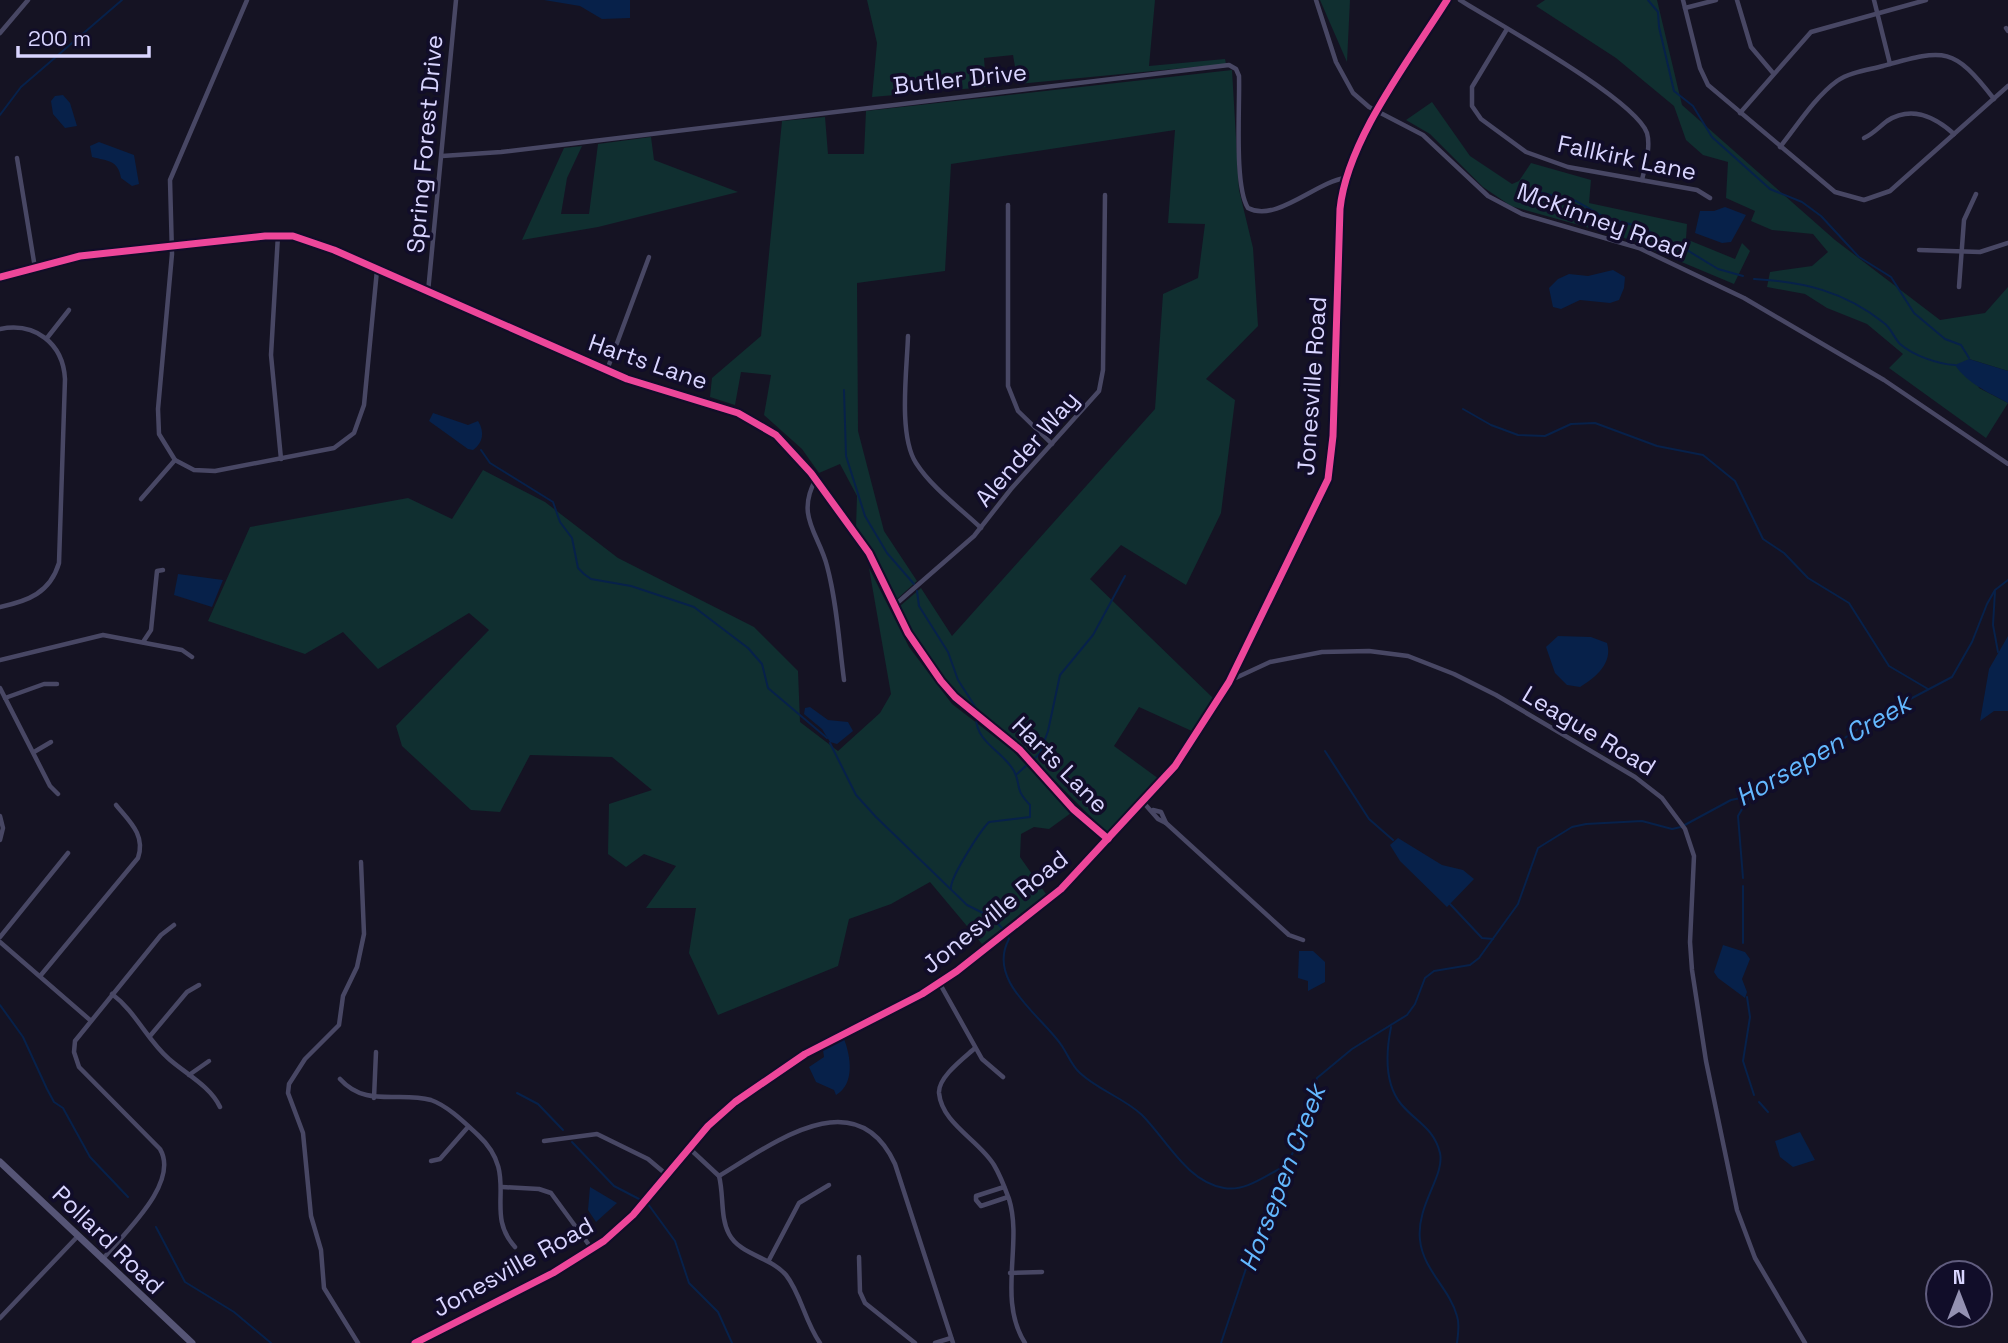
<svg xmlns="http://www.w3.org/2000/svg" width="2008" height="1343" font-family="'Space Grotesk',sans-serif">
	<rect width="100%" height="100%" fill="#151323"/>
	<!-- green -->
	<g fill="#102f30">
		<path d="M867 0H1155L1149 66 1225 59 1226 64 1018 84 1013 55 984 58 986 87 872 97 877 43Z"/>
		<path d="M1320 0H1350L1347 62Z"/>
		<path d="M1545 0H1657L1682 105 1835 240 1940 320 1985 313 2008 287V371L1969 359 1979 388 2008 403 1986 438 1889 368 1903 354 1867 324 1827 308 1805 294 1767 287 1770 272 1812 266 1828 252 1813 234 1772 230 1751 221 1755 211 1726 198 1728 162 1703 155 1686 140 1674 106 1616 58 1536 6Z"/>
		<path d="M1232 70 1239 190 1253 248 1258 326 1206 379 1235 400 1221 513 1186 585 1121 545 1090 579 1213 698 1194 732 1139 707 1114 746 1159 779 1107 833 1010 736 947 684 911 630 900 606 921 588 952 636 1155 409 1163 294 1198 278 1205 224 1168 223 1175 130 951 164 945 271 857 283 858 431 884 531 917 581 897 599 883 570 856 528 857 496 840 464 819 473 802 449 764 415 771 375 741 372 735 405 710 397 712 378 761 336 782 121 825 117 828 154H864L866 111Z"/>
		<path d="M1432 102 1470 156 1512 184 1519 181 1531 163 1591 180 1589 203 1687 224 1686 239 1735 259 1742 243 1750 251 1734 284 1622 237 1511 206 1483 187 1430 134 1406 120Z"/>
		<path d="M651 137 654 160 738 192 598 227 522 240 564 148 582 146 567 178 561 214H589L598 144Z"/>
		<path d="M483 470 545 502 618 558 754 627 798 671 800 722 838 751 880 713 891 694 869 568 909 647 952 704 1013 751 1071 813 1049 829 1034 827 1021 834 1020 857 1046 894 982 944 930 882 891 904 849 919 838 966 718 1015 689 953 696 908H646L676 866 644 854 626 867 608 854 609 804 652 790 612 757 530 755 500 812 471 810 402 746 396 726 489 630 469 613 378 669 343 632 305 654 208 621 250 527 408 498 452 519Z"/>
	</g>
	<!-- water -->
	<g fill="#07214a">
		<path d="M544 0H630V18L602 19 580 6Z"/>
		<path d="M63 95 70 103 77 126 65 128 53 114 51 101 55 96Z"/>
		<path d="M99 142 134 155 139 184 132 186 121 178C118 160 108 161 92 157L90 146Z"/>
		<path d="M1725 207 1746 215 1731 242 1722 243 1695 233 1700 211H1714Z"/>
		<path d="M1613 270 1625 277 1624 288 1619 300 1610 303 1580 300 1561 309 1553 307 1549 288 1558 279 1569 274 1588 276Z"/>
		<path d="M1969 359 2008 371V403C1988 392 1968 384 1955 365Z"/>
		<path d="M433 413 468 425 478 421C485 432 483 443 473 450L468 449 429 421Z"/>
		<path d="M178 574 223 580 212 607 174 595Z"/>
		<path d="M1558 636 1591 637 1607 643C1613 663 1596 677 1580 687L1567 685 1555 673 1546 647Z"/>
		<path d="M2008 636V711H1994L1980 721 1989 669Z"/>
		<path d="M810 707 828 720 848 722 853 731 837 744 830 742 822 729 804 714 805 708Z"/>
		<path d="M1398 838 1442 865 1463 870 1474 879 1447 907 1400 861 1390 845Z"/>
		<path d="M1723 945 1745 952 1750 959 1742 979 1747 992 1745 998 1718 978 1714 972Z"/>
		<path d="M1299 951H1313L1325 962V982L1308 991V981L1298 978Z"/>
		<path d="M844 1039C851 1057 855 1084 836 1095L834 1090 816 1082 809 1067 824 1057 823 1050Z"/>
		<path d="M1800 1132 1815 1160 1793 1167 1780 1157 1775 1141Z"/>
		<path d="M590 1187 617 1203 596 1222 588 1210Z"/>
	</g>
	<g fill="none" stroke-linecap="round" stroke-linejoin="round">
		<!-- stream -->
		<g stroke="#07214a" stroke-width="2">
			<path d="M1648 0 1658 12 1659 27 1674 91 1693 106 1712 137 1770 189 1802 202 1821 216 1859 257 1891 277 1914 313 1945 339 1961 345 1969 358"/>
			<path d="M0 115 21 87 122 0"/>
			<path d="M1534 191 1576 201 1606 218 1645 228 1661 241 1682 247 1718 269 1743 276"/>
			<path d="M1754 279C1804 282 1844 291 1884 323 1891 328 1894 338 1900 344 1914 356 1938 364 1955 365"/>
			<path d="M844 390 846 456 865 516 887 553 914 584"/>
			<path d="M1463 409 1491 425 1518 435 1545 436 1571 424 1595 423 1657 446 1703 455 1735 481 1763 539 1784 553 1808 578 1849 603 1889 666 1928 689"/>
			<path d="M481 450 490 463 553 502 560 522 572 538 578 568 584 574 591 579 631 586 694 607 748 648 762 664 768 688 827 738"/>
			<path d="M917 591 919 606 948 652 958 680 976 708"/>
			<path d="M1995 591 1993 625 1998 652"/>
			<path d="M830 743 856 795 876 817 967 905 991 917 1004 930"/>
			<path d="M1325 751 1369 819 1393 840"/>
			<path d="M1034 759 1040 753 1048 731 1060 675 1093 635 1125 576"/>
			<path d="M1017 774 1028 764"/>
			<path d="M1743 878 1738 816 1749 797"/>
			<path d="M951 888C950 878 980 831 989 822L1030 817V805C1013 787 1022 786 1014 771 1003 751 976 743 976 717"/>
			<path d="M1450 904 1482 938 1493 939"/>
			<path d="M1007 935 1009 939C986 981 1042 1016 1062 1046 1068 1055 1072 1066 1080 1073 1098 1090 1124 1098 1142 1115 1167 1140 1186 1181 1224 1188 1245 1192 1265 1176 1283 1167"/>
			<path d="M1743 943V886"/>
			<path d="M1747 997 1750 1017 1743 1061 1754 1095"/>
			<path d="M0 1005 23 1037 47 1089 54 1102 63 1108 90 1157 128 1197"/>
			<path d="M1391 1027C1386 1052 1384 1083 1401 1104 1416 1122 1434 1128 1440 1153 1445 1176 1416 1205 1420 1240 1423 1270 1450 1289 1457 1316 1460 1325 1458 1334 1457 1343"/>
			<path d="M517 1093 538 1104 563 1130"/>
			<path d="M1759 1102 1768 1112"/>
			<path d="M572 1142 614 1186 641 1200"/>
			<path d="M648 1204 675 1241 689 1283 718 1312 732 1343"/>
			<path d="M156 1227 185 1282 234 1312 271 1343"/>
			<path d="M1221 1343 1273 1188 1305 1131 1317 1078 1352 1049 1407 1015 1415 1004 1425 978 1434 971 1470 965 1479 958 1518 904 1538 848 1572 827 1586 824 1642 821 1672 829 1681 827 1731 800 1750 796 1785 778 1876 717 1952 677 1972 642 1987 604 1995 590 2008 580"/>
		</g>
		<!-- street -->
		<g stroke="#484764" stroke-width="4.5">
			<path d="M247 0 170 180 172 254 158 409 159 434 175 460 194 470 215 471 334 448 354 433 364 405 377 270"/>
			<path d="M1316 0 1336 62 1353 93 1369 107 1423 135 1488 196 1522 214 1639 248 1744 298 1884 380 2008 464"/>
			<path d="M1460 0C1495 22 1635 99 1647 133 1651 147 1645 166 1642 180"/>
			<path d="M1683 0 1700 68 1708 85 1835 192 1864 200 1890 191 2008 86"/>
			<path d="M1737 0 1751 47 1773 73"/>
			<path d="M1874 0 1890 64"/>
			<path d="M1685 8 1716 0"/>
			<path d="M2006 28 2008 31"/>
			<path d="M1507 29 1472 87V106L1481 119 1526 152 1568 167 1697 190 1710 198"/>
			<path d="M0 33 28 0"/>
			<path d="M1740 113 1811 32 1926 0"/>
			<path d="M1864 138C1873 134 1879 127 1887 121 1912 105 1935 117 1954 134"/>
			<path d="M1780 147C1797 126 1815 97 1837 81 1850 72 1868 70 1883 66 1945 49 1953 46 1994 99"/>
			<path d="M442 156 501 152 1229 65 1236 69 1239 76C1240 106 1234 186 1248 208 1276 223 1316 182 1345 178"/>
			<path d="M17 158 35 268"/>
			<path d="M1008 205V386L1018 411 1052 444"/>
			<path d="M278 235 271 355 281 459"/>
			<path d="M1919 250 1980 252 2008 243"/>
			<path d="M0 277 80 256 265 236H293L334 250 627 379 738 413 776 435 811 473 869 553 908 633 941 681 955 697 1020 750 1073 809 1108 839"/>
			<path d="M1959 287 1964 220 1976 194"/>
			<path d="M428 292 456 0"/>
			<path d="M0 329C35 322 63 343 65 379L59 563C50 593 28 601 0 607"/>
			<path d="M908 336C907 370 898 435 916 463 932 488 960 508 981 528"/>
			<path d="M47 338 69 310"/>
			<path d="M607 370 649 257"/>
			<path d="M816 479C795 516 819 534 827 566 837 603 839 643 844 680"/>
			<path d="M141 499 175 460"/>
			<path d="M896 604 974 536 1011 489 1099 391 1103 370 1105 195"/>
			<path d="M143 642 151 630 157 571 163 570"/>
			<path d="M0 660 103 635 182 650 192 657"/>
			<path d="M1229 681 1270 662 1322 652 1369 651 1408 656 1454 674 1496 695 1635 777 1662 798 1685 829 1694 856 1690 942 1692 970 1706 1061 1737 1210 1755 1258 1805 1343"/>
			<path d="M0 688 50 786 58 794"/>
			<path d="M5 698 44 684H57"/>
			<path d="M34 752 51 742"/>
			<path d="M1143 802 1158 819 1166 823 1289 935 1303 940"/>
			<path d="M1153 810 1161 812 1166 823"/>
			<path d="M0 816 3 828 0 840"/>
			<path d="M0 937 68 853"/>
			<path d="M0 942 90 1020"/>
			<path d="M41 975 138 858C146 835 129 821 116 805"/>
			<path d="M940 984 982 1059 1003 1077"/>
			<path d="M112 994C136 1012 147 1040 169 1059 186 1074 210 1086 220 1107"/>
			<path d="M150 1036 187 992 199 985"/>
			<path d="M975 1048C964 1058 938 1077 939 1093 942 1124 979 1140 994 1165 1000 1175 1005 1188 1009 1199 1023 1244 997 1299 1025 1343"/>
			<path d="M189 1075 209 1061"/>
			<path d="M340 1079C366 1108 398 1091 431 1100 448 1106 465 1123 478 1135 522 1176 482 1211 515 1247"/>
			<path d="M374 1098 376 1052"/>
			<path d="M544 1141 597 1134 648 1159 667 1175"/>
			<path d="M690 1149 719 1176C724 1195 720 1217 729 1234 740 1255 771 1257 786 1275 801 1294 805 1322 820 1343"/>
			<path d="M431 1161 440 1159 468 1127"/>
			<path d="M719 1176C772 1144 856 1079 895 1164L953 1343"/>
			<path d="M502 1187 539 1189 551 1193 592 1249"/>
			<path d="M1004 1187 976 1196V1200L981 1206 1008 1197"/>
			<path d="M859 1257 860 1292 865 1303 915 1343"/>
			<path d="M102 1260C124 1233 180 1183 160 1149L79 1067 74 1052 75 1041 161 935 174 925"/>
			<path d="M769 1260 799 1203 829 1185"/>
			<path d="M1010 1273 1042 1272"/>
			<path d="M0 1318 77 1237"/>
			<path d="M358 1343 324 1288 321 1250 311 1216 303 1133 288 1093 289 1084 305 1059 339 1025 343 996 357 967 364 934 361 862"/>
			<path d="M935 1343 951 1338"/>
		</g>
		<!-- secondary -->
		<g stroke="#565576" stroke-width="7">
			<path d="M0 1162 192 1343"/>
			<path d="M415 1343 553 1273 604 1241 633 1215 708 1126 735 1102 805 1054 922 994 957 971 1061 889 1175 766 1229 682 1328 479 1333 436 1340 209C1347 140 1410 59 1447 0"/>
		</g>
		<!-- cycleway casing -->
		<g stroke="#110d29" stroke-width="11">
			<g id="cycleway">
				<path d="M0 277 80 256 265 236H293L334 250 627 379 738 413 776 435 811 473 869 553 908 633 941 681 955 697 1020 750 1073 809 1108 839"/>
				<path d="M415 1343 553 1273 604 1241 633 1215 708 1126 735 1102 805 1054 922 994 957 971 1061 889 1175 766 1229 682 1328 479 1333 436 1340 209C1347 140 1410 59 1447 0"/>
			</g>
		</g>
		<!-- cycleway -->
		<use href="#cycleway" stroke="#ed469a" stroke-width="7"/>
	</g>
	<g text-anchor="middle" stroke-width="7" stroke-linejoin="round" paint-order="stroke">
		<!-- street labels -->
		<g font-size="24" fill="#d9d5ff" stroke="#110d29">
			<text transform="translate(960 79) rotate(-6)" y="8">Butler Drive</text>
			<text transform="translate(425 144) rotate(-85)" y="8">Spring Forest Drive</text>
			<text transform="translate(1627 158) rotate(12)" y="8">Fallkirk Lane</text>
			<text transform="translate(1602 221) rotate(20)" y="8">McKinney Road</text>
			<text transform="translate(648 362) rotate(19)" y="8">Harts Lane</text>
			<text transform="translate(1312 386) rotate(-86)" y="8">Jonesville Road</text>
			<text transform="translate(1027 449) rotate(-49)" y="8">Alender Way</text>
			<text transform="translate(1589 731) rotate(31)" y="8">League Road</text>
			<text transform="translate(1060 765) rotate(45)" y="8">Harts Lane</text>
			<text transform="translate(995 912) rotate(-39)" y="8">Jonesville Road</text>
			<text transform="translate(108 1240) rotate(44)" y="8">Pollard Road</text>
			<text transform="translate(513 1267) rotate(-29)" y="8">Jonesville Road</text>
		</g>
		<!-- water labels -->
		<g font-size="26" font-style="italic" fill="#63b8ff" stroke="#110d29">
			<text transform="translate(1823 750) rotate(-30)" y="9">Horsepen Creek</text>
			<text transform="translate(1282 1178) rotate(-69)" y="9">Horsepen Creek</text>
		</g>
	</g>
	<!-- north arrow -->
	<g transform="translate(1959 1294)"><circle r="33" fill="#110d29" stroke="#615d7f" stroke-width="2"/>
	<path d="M0-5L12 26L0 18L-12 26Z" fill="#9491b2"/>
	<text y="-10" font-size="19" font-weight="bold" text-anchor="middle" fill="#d9d5ff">N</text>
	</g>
	<!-- scale -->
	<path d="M18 46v10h131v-10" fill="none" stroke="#d9d5ff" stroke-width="3.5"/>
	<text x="28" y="46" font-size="21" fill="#d9d5ff" stroke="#110d29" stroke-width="5" paint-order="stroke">200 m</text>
</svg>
